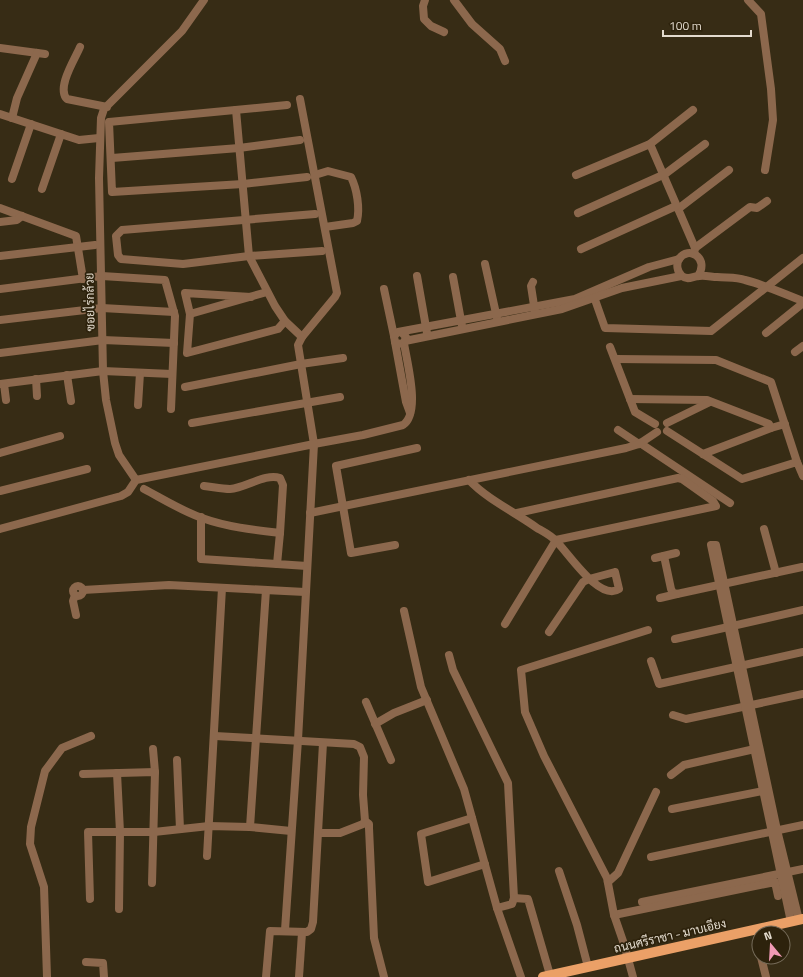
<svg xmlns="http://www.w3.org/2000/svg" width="803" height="977" font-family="'Titillium Web',Sarabun,sans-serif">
	<rect width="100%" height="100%" fill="#372c15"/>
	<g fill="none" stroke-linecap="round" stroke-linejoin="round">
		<!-- minor -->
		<g stroke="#8c684d" stroke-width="8">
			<path d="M425 0 423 6 424 19 431 26 444 32"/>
			<path d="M454 0 472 24 500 49 505 61"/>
			<path d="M748 0 761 14 771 89 773 120 765 170"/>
			<path d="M80 47C75 59 56 88 67 99L107 107"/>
			<path d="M0 48 45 54"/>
			<path d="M300 99 337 293 335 297 302 337 298 345 314 444 363 435 403 425C421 413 407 363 404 343"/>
			<path d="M287 105 109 122 112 192 243 184 307 177"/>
			<path d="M236 110 249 256 275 306 285 321 302 337"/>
			<path d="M0 114 79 140 99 138"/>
			<path d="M12 118 17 98 37 53"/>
			<path d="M650 144 695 248 694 254"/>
			<path d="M112 158 239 148 300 140"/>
			<path d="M315 175 328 171 351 177C357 189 360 208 357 221L353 223 325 227"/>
			<path d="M576 175 650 144 693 110"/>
			<path d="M12 179 31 124"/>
			<path d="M42 189 61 134"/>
			<path d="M0 208 76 236 83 279"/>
			<path d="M678 209 729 170"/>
			<path d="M578 213 665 174 705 144"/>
			<path d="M315 214 122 230 116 236 118 255 121 259 183 264 249 256 322 251"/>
			<path d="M0 222 17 220 22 216"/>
			<path d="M695 248 750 207 757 208 767 201"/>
			<path d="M581 249 676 206"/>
			<path d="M0 256 95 245"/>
			<path d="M485 264 497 318"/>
			<path d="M417 276 427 333"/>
			<path d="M698 276C710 258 688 245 679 259 676 264 677 272 682 276 688 281 693 276 699 276 705 275 712 277 717 277 726 278 737 277 745 280 765 285 784 294 803 301"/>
			<path d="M453 277 462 326"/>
			<path d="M533 282 531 286 535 312"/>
			<path d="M0 289 102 276 165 280 175 316 171 409"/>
			<path d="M384 289 394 336"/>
			<path d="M593 294 605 328 711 331 803 258"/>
			<path d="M251 297 185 293 190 314 267 292"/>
			<path d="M190 314 187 353 278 329 285 321"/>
			<path d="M0 320 102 308 174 312"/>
			<path d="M402 333 406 337 404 343 397 344 395 342 394 336 398 332 575 299 649 267 679 259"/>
			<path d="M766 333 803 303"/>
			<path d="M405 341 562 309 622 288 681 276"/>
			<path d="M395 342 406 402 410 413"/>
			<path d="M610 347 635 412 655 424"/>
			<path d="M795 352 803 346"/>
			<path d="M0 353 103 340 174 343"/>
			<path d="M616 359 716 360 771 382 797 462"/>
			<path d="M67 375 71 401"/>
			<path d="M36 379 37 396"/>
			<path d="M0 384 103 371 172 374"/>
			<path d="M4 384 6 400"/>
			<path d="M185 387 301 364 343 358"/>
			<path d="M630 399 707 400 769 424 771 428 785 424"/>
			<path d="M138 405 140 373"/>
			<path d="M192 423 340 397"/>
			<path d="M667 423 710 402"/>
			<path d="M618 430 639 444"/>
			<path d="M667 431 742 479 797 462 803 476"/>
			<path d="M640 443 730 503"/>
			<path d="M0 453 60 436"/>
			<path d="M703 454 771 428"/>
			<path d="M136 480 119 455 115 443 106 400 103 371 99 178 101 118 104 109 182 31 204 0"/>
			<path d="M469 480C488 500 515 512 537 528 544 532 552 536 557 542 569 554 600 602 619 589L615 572 589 579 583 582 549 632"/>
			<path d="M204 486C213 487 222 489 230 489 246 488 265 473 280 478L283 485 280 533"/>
			<path d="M144 489C163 499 182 511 202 518 227 527 254 530 280 533L277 564 307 566"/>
			<path d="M0 491 87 469"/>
			<path d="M310 513 626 448 639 444 657 432"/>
			<path d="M201 517V559L277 564"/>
			<path d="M0 529 121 496 128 492 136 480 314 444 298 740 285 930"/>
			<path d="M764 529 776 573"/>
			<path d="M395 545 351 553 336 466 417 448"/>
			<path d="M664 556 671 589 673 593 677 594 802 567"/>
			<path d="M655 558 676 553"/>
			<circle cx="78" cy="591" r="5"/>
			<path d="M83 590 169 585 305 592"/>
			<path d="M75 595 73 601 76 615"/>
			<path d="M660 598 677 594"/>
			<path d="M404 611 421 687 464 789 497 908 521 977"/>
			<path d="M505 624 556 540 716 506 713 501 682 479 678 478 517 513"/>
			<path d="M675 639 803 610"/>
			<path d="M449 655 453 670 508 783 514 898 512 904 497 908"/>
			<path d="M651 661 659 684 803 652"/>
			<path d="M366 702 391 760"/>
			<path d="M673 715 686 719 803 694"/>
			<path d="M375 724 394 713 427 700"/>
			<path d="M215 736 354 744 360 747 364 757 363 795 365 821 369 824V828L374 938 384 977"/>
			<path d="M153 749 155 772"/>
			<path d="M177 760 180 829"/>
			<path d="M117 773 120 832 119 909"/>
			<path d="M83 774 155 772 152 883"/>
			<path d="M671 775 684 765 759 748"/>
			<path d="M672 809 768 790"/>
			<path d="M472 818 421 834 428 882 485 864"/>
			<path d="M250 827 266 590"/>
			<path d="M318 833H340L363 824 365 821"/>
			<path d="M207 856 222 588"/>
			<path d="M651 857 803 825"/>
			<path d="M559 871 577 925 588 967"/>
			<path d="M608 882 618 873 656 792"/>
			<path d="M514 898 528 899 550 975"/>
			<path d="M90 899 88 832H154L209 826 250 827 291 831"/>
			<path d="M642 902 803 869"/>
			<path d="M614 915 775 882 778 896"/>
			<path d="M791 922 711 545H716L777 830 799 920"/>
			<path d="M761 957 766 977"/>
			<path d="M86 962 103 963 104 977"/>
			<path d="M47 977 44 887 30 844 31 827 45 771 62 748 91 736"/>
			<path d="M266 977 270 931 307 932 311 929 313 922 323 743"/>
			<path d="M299 977 302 933"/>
			<path d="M633 977 624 944 614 915 607 878 544 756 525 712 521 670 648 630"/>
		</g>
		<!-- major -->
		<path stroke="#eba067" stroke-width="10" d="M543 977 803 919"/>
	</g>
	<g text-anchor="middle" stroke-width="3.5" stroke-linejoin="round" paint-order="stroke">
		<!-- street labels -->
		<g font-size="12" fill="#e3dbce" stroke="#2d220c">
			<text transform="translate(90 302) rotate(-91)" y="4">ซอยไร่กล้วย</text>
			<text transform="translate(670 936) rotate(-13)" y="4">ถนนศรีราชา - มาบเอียง</text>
		</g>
	</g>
	<!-- north arrow -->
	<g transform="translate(771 945) rotate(342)"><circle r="19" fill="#2d220c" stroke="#766c5a"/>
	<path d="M0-3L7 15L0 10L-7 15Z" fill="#f09ab5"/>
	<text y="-6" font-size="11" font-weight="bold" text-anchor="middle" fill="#e3dbce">N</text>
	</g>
	<!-- scale -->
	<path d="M663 30v6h88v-6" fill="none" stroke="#e3dbce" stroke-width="2"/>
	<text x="669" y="30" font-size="12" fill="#e3dbce" stroke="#2d220c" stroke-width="3" paint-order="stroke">100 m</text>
</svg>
